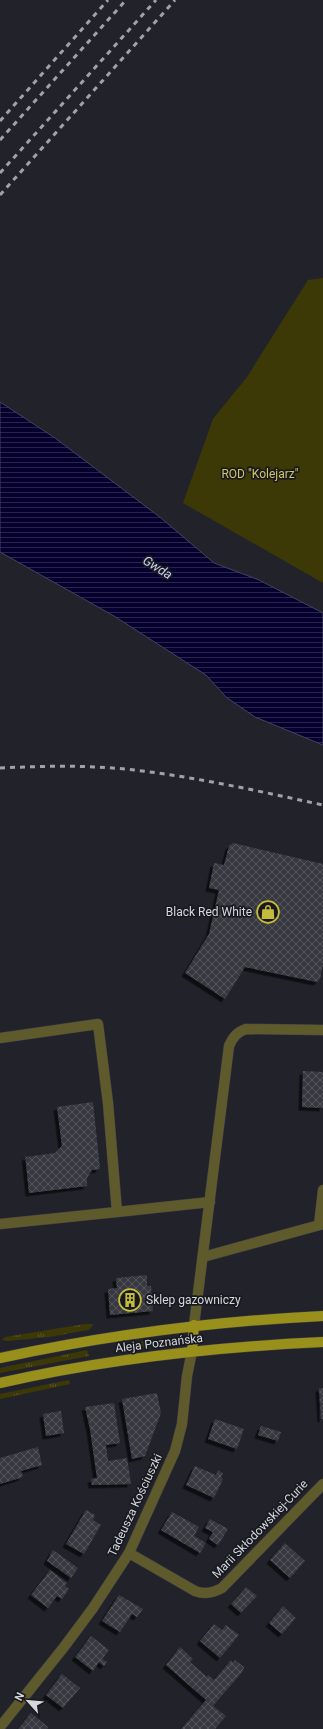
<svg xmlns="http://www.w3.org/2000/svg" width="323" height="1729" font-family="Roboto,sans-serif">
	<defs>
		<pattern id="grass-tufts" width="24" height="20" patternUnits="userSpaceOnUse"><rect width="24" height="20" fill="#3d3906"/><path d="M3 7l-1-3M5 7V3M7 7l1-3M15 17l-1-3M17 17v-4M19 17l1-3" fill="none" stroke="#58552a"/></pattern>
		<pattern id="water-rules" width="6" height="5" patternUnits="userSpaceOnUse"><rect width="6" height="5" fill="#06002e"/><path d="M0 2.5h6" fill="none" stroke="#2a244c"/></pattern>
		<pattern id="building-cross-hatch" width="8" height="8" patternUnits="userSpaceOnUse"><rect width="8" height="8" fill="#383941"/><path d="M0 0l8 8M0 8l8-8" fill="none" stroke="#54555c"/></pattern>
		<filter id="shadow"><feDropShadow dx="-3.5" dy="3.5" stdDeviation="0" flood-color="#0009"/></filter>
	</defs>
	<rect width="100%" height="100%" fill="#22232a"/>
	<!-- grass -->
	<g fill="url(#grass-tufts)">
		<path d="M85 1324H93L91 1328 88 1330 49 1337 7 1341 2 1340 5 1337Z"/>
		<path d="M165 1339 166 1344 165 1345 131 1348V1343Z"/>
		<path d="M87 1350 89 1356 0 1373V1368Z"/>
		<path d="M69 1380 70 1384 0 1399V1394Z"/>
	</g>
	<!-- garden -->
	<path fill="#3d3906" d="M323 278V583L183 503 213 419 247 377 308 280Z"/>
	<!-- water -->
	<path fill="url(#water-rules)" stroke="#444062" d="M0 402 55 438 161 518 214 563 259 580 323 613V745L255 717 226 697 206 675 114 616 0 552Z"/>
	<!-- building -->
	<g fill="url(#building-cross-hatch)" filter="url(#shadow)">
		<path d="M233 843 323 864V964L320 979 317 982 245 967 225 999 185 973 209 934 219 890 209 888 214 863 224 865 229 846Z"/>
		<path d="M303 1071 323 1072V1108L302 1107Z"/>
		<path d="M93 1102 100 1169 92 1170 87 1178V1186L29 1193 25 1154 26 1157 55 1153 62 1146 57 1107Z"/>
		<path d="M147 1275V1286H151L153 1311 110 1315 108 1289 117 1288 116 1278Z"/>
		<path d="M319 1388H323V1419H321Z"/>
		<path d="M157 1393 161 1413 145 1456 132 1459 122 1399Z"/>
		<path d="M114 1403 120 1443 106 1445 108 1461 127 1458 131 1484 92 1485 91 1479 97 1478 90 1429 85 1407Z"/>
		<path d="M61 1411 64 1433 46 1436 43 1414Z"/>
		<path d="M215 1419 244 1429 237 1449 208 1439Z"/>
		<path d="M261 1426 281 1432 278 1441 258 1435Z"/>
		<path d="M38 1447 42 1465 21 1471 23 1476 20 1478 0 1484V1458Z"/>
		<path d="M195 1466 216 1475 218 1470 223 1473 221 1478 223 1479 214 1498 186 1485Z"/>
		<path d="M86 1510 95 1515 93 1520 101 1525 84 1554 66 1544Z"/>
		<path d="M172 1512 199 1527 194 1536 206 1543 200 1553 161 1530Z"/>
		<path d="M210 1519 228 1529 218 1545 209 1539 213 1532 205 1528Z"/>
		<path d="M285 1543 305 1561 290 1578 270 1560Z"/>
		<path d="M53 1550 78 1568 71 1578 47 1561Z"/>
		<path d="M50 1570 67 1583 65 1586 69 1589 62 1599 57 1596 48 1608 31 1595Z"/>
		<path d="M246 1587 257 1596 241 1613 231 1604Z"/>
		<path d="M119 1595 143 1609 137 1617 132 1614 120 1632 102 1621Z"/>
		<path d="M283 1606 296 1618 282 1634 269 1623Z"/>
		<path d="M214 1624 222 1630 226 1625 239 1635 220 1658 200 1641Z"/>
		<path d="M91 1636 109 1650 102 1659 107 1662 104 1666 99 1662 93 1671 75 1657Z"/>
		<path d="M180 1647 193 1659 190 1662 207 1677 208 1675 214 1680 231 1660 233 1663 235 1660 244 1667 243 1671 213 1706 226 1716 215 1729H181L206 1700 166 1665Z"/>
		<path d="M62 1674 80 1688 63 1708 46 1695Z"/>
		<path d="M31 1713 48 1727 47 1729H18Z"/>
	</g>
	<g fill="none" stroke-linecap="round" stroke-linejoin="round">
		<!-- minor casing -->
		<g stroke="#3f4046" stroke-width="11">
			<g id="minor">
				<path d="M0 1038 98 1024 108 1103 117 1212 210 1202"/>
				<path d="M0 1224 117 1212"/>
				<path d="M319 1225 323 1190"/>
				<path d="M203 1257 323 1224"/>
				<path d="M194 1325 229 1046C233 1037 237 1032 246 1029L323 1030"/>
				<path d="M129 1553 195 1591C205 1595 213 1593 222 1588L323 1484"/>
				<path d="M0 1727 64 1647 93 1608 129 1553 175 1451 182 1424 187 1376 192 1351"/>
			</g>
		</g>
		<!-- major casing -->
		<g stroke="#3f4046" stroke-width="11">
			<g id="major">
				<path d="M192 1351 194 1325"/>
				<path d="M0 1358C107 1335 214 1321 323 1316"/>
				<path d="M0 1383C106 1359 214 1347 323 1342"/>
			</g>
		</g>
		<!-- minor -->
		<use href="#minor" stroke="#5e5a2b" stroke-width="10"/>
		<!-- major -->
		<use href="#major" stroke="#99901b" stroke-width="10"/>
		<!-- rail -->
		<g stroke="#a1a2a8" stroke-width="3" stroke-dasharray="5 5" stroke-linecap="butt">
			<path d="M0 121 108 0"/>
			<path d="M0 140 126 0"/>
			<path d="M0 173 156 0"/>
			<path d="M0 195 175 0"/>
			<path d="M0 768C42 766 83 765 125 769 192 776 258 791 323 805"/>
		</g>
	</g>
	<!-- icons -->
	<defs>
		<g id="shop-ring" transform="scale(1.15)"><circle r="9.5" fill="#191a20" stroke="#c6bc3c" stroke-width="1.5"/><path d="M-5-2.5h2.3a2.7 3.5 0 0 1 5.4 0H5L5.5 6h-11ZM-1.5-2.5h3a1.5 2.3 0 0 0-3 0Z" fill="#c6bc3c"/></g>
		<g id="building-ring" transform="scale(1.15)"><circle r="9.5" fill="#191a20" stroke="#c6bc3c" stroke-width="1.5"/><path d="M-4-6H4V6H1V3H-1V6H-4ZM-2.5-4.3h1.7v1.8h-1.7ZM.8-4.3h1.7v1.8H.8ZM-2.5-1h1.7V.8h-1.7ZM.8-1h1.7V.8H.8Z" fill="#c6bc3c"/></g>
	</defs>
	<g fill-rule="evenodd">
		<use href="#shop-ring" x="268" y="912"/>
		<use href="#building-ring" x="130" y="1300"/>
	</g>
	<g text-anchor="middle" stroke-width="3.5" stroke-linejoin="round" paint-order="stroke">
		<!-- park labels -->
		<g font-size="12" fill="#cec664" stroke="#191a20">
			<text x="260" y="478">ROD "Kolejarz"</text>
		</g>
		<!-- poi labels -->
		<g font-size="12" fill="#d6d7dc" stroke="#191a20" text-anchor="end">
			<text x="252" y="916">Black Red White</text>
			<text x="146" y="1304" text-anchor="start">Sklep gazowniczy</text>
		</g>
		<!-- street labels -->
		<g font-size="12" fill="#d6d7dc" stroke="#191a20">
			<text transform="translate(159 1343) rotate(-7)" y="4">Aleja Poznańska</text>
			<text transform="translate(135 1505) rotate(-65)" y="4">Tadeusza Kościuszki</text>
			<text transform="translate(260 1529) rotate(-46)" y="4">Marii Skłodowskiej-Curie</text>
		</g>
		<!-- water labels -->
		<g font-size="13" font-style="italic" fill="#c8cef1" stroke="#191a20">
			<text transform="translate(158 567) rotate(32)" y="5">Gwda</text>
		</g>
	</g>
	<!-- north arrow -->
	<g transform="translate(28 1701) rotate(297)" stroke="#191a20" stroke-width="3" paint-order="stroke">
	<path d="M0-3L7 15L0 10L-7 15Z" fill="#d6d7dc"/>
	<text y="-6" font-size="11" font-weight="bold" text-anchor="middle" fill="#d6d7dc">N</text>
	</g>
</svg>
